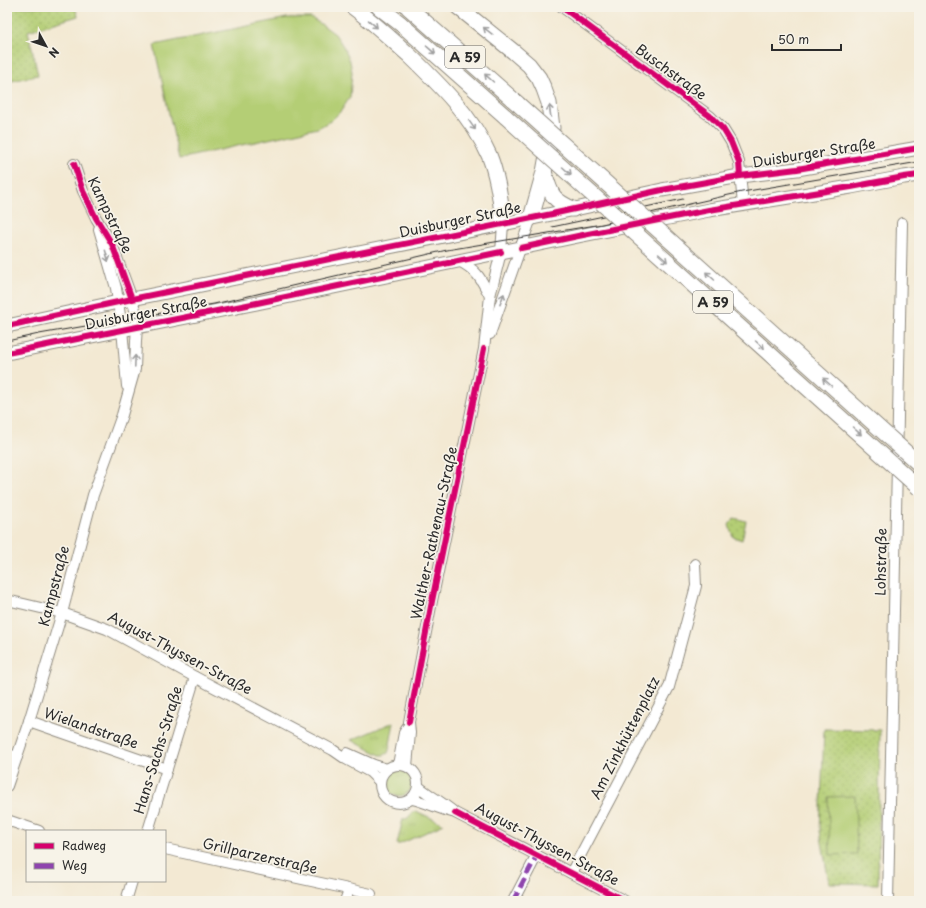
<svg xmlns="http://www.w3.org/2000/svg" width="926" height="908" font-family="'Playpen Sans',sans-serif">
	<defs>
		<pattern id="grass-tufts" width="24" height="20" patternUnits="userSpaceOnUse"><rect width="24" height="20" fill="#b4ce74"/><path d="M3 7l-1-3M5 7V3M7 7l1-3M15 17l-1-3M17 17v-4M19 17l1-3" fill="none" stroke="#9bb165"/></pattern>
		<pattern id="park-dots" width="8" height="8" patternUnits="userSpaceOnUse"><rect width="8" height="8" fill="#b4ce74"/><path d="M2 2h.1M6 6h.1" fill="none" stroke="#9bb165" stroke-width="1.8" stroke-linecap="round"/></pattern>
	</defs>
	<rect width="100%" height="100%" fill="#f7f3e8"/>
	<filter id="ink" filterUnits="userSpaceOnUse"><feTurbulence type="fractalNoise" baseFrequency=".025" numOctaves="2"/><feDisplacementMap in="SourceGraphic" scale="8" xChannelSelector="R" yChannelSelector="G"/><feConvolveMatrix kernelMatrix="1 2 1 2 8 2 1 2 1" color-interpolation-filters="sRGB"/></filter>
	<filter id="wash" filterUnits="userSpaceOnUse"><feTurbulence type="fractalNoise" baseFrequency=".012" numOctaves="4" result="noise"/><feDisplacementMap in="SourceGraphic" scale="16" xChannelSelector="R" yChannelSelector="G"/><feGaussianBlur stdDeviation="0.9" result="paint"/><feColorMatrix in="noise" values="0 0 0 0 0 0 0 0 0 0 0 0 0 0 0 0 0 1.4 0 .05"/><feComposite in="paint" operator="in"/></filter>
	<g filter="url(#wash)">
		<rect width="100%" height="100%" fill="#f3e9d3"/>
		<!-- grass -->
		<g fill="url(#grass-tufts)" stroke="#707c50">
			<path d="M394 722 389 750 388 753 384 755H380L351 740Z"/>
			<circle cx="399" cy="783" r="13"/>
			<path d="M416 811 444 824 400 844H397L403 819C411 819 409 813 416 811Z"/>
		</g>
		<!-- park -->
		<g fill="url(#park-dots)" stroke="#707c50">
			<path d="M7 7H75L78 16 28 31 38 75 7 82Z"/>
			<path d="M734 518 746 521 742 540 733 537 729 525Z"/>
			<path d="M824 729 880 730 878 884 829 883 820 831Z"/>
		</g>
		<!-- garden -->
		<g fill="#b4ce74" stroke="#707c50">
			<path d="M287 18H311L324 26 335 34 343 46 350 61 352 72 350 97 341 111 332 120 318 128 179 159 154 45Z"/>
			<path d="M855 796 857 854 830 855 828 797Z"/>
		</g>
	</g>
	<g filter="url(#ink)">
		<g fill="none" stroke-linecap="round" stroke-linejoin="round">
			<!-- minor casing -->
			<g stroke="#8f8a7f" stroke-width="12">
				<g id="minor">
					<path d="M562 7 710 116 723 129 731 142 739 162 743 205"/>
					<path d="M99 229 116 288 122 329 127 386"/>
					<path d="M457 260C477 270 480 277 490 296"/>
					<path d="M490 334 531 218"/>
					<path d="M7 600 62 613 107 629 195 677 333 750 346 759 370 772 380 782"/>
					<path d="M29 721 167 769"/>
					<path d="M347 753 374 765 387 769"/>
					<path d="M7 754 17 757"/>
					<circle cx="399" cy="784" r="19"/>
					<path d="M398 765 404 733 407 728"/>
					<path d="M407 766 410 733 409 722 418 674 432 601 484 349 490 296 501 252 503 224"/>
					<path d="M7 786 29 721 62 613 93 495 122 415 135 369 136 341 137 327V317L132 299 112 244 96 218 83 191 74 164"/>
					<path d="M418 786C430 796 443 803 455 813L625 901"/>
					<path d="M412 799C425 802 438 808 452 812"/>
					<path d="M7 820 39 831"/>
					<path d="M148 831 195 677"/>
					<path d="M165 849 371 894"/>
					<path d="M571 873 669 687 696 586 695 564"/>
					<path d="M126 901 132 881"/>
					<path d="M345 901 349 890"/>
					<path d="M513 901 537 855"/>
					<path d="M888 901 902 223"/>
				</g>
			</g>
			<!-- major casing -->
			<g stroke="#8f8a7f" stroke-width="15">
				<g id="major">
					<path d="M7 326 132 299 552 214 662 190 740 176 797 169 919 148"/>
					<path d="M7 353 257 303 578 236 709 210 851 187 904 177 919 175"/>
				</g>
			</g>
			<!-- highway casing -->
			<g stroke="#8f8a7f" stroke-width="17">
				<g id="highway">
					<path d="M353 7C373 22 391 39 409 55 439 84 472 116 489 155 498 177 501 201 503 224"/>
					<path d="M379 7 401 24 506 117"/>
					<path d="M408 7 518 104"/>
					<path d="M458 7 514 52 529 65 539 78 544 89 549 103 552 128 544 172 531 218"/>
					<path d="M544 172C551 193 550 199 573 209"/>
				</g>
			</g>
			<!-- minor -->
			<use href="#minor" stroke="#fff" stroke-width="10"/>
			<!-- major -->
			<use href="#major" stroke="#fff" stroke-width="13"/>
			<!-- highway -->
			<use href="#highway" stroke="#fff" stroke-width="15"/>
			<!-- tram -->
			<g stroke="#2b2b2b" stroke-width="1">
				<path d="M552 227 683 199"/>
				<path d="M7 341 39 334 214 304 447 250 602 224 742 192 919 162"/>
			</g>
			<!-- highway-bridge casing -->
			<g stroke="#8f8a7f" stroke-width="17" stroke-linecap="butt">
				<g id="highway-bridge">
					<path d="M518 104 919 464"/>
					<path d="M506 117 919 488"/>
				</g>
			</g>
			<!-- highway-bridge -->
			<use href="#highway-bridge" stroke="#fff" stroke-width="15"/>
			<!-- quiet -->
			<path stroke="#8e44ad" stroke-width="5" stroke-dasharray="10 5" stroke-linecap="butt" d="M513 901 537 855"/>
			<!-- cycleway casing -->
			<g stroke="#f7f3e8" stroke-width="8">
				<g id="cycleway">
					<path d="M562 7 710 116 723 129 731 142 739 162 740 176"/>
					<path d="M74 164 83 191 96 218 112 244 132 299"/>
					<path d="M521 248 578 236 709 210 851 187 904 177 919 175"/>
					<path d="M7 326 132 299 552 214 662 190 740 176 797 169 919 148"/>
					<path d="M7 353 257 303 501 252"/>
					<path d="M409 722 432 601 484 349"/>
					<path d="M455 813 625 901"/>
				</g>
			</g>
			<!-- cycleway -->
			<use href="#cycleway" stroke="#d6006c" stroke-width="6"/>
		</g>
		<!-- one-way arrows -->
		<defs><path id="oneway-shaft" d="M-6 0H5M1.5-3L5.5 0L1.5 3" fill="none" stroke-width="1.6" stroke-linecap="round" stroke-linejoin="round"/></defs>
		<g stroke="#a0a0a0">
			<use href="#oneway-shaft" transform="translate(373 24) rotate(41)"/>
			<use href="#oneway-shaft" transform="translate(488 31) rotate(-142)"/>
			<use href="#oneway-shaft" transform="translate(431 50) rotate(41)"/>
			<use href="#oneway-shaft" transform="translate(489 78) rotate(-138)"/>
			<use href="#oneway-shaft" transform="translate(550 111) rotate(-98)"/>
			<use href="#oneway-shaft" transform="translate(472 125) rotate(55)"/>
			<use href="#oneway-shaft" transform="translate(567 171) rotate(42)"/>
			<use href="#oneway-shaft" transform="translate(107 256) rotate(74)"/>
			<use href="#oneway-shaft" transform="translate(663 258) rotate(42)"/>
			<use href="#oneway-shaft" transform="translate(710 276) rotate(-138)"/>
			<use href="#oneway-shaft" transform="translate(502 299) rotate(-70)"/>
			<use href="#oneway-shaft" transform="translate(760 345) rotate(42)"/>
			<use href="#oneway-shaft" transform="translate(135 361) rotate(-88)"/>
			<use href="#oneway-shaft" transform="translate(827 382) rotate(-138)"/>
			<use href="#oneway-shaft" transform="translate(857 431) rotate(42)"/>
		</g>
	</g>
	<g text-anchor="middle" stroke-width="3.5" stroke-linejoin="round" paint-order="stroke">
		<!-- shield labels -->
		<g fill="#f7f3e8" stroke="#686764" stroke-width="1">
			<rect x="445" y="46" width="40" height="22" rx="3"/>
			<rect x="693" y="291" width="40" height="22" rx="3"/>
		</g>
		<g font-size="13" font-weight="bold" fill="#2b2b2b">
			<text x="465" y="62">A 59</text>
			<text x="713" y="307">A 59</text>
		</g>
		<!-- street labels -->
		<g font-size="14" fill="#2b2b2b" stroke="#f7f3e8">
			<text transform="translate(671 72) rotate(36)" y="5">Buschstraße</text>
			<text transform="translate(814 153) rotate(-9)" y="5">Duisburger Straße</text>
			<text transform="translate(110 215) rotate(64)" y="5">Kampstraße</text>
			<text transform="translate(460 220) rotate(-12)" y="5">Duisburger Straße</text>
			<text transform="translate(146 313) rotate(-11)" y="5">Duisburger Straße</text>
			<text transform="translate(434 533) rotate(-78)" y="5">Walther-Rathenau-Straße</text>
			<text transform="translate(881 562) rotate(-89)" y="5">Lohstraße</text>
			<text transform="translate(54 586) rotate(-75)" y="5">Kampstraße</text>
			<text transform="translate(180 653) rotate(28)" y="5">August-Thyssen-Straße</text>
			<text transform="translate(91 728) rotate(19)" y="5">Wielandstraße</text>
			<text transform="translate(625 738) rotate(-63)" y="5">Am Zinkhüttenplatz</text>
			<text transform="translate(158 750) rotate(-73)" y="5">Hans-Sachs-Straße</text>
			<text transform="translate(547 844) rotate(28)" y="5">August-Thyssen-Straße</text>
			<text transform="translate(260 856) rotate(13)" y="5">Grillparzerstraße</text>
		</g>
	</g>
	<!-- margin -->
	<rect width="926" height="908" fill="none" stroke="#f7f3e8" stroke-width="24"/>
	<!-- legend -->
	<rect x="26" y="830" width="140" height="52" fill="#f7f3e8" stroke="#a5a39c"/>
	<rect x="34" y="843" width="20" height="6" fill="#d6006c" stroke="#a5a39c"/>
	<text x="62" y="850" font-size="12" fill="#2b2b2b">Radweg</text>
	<rect x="34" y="863" width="20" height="6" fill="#8e44ad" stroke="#a5a39c"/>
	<text x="62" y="870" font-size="12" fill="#2b2b2b">Weg</text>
	<!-- north arrow -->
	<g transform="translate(46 46) rotate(130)" stroke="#f7f3e8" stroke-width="3" paint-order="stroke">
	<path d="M0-3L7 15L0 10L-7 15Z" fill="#2b2b2b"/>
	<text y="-6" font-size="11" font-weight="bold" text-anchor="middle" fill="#2b2b2b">N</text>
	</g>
	<!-- scale -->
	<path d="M772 44v6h69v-6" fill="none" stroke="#2b2b2b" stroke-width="2"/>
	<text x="778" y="44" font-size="12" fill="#2b2b2b" stroke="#f7f3e8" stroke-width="3" paint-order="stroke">50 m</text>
</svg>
